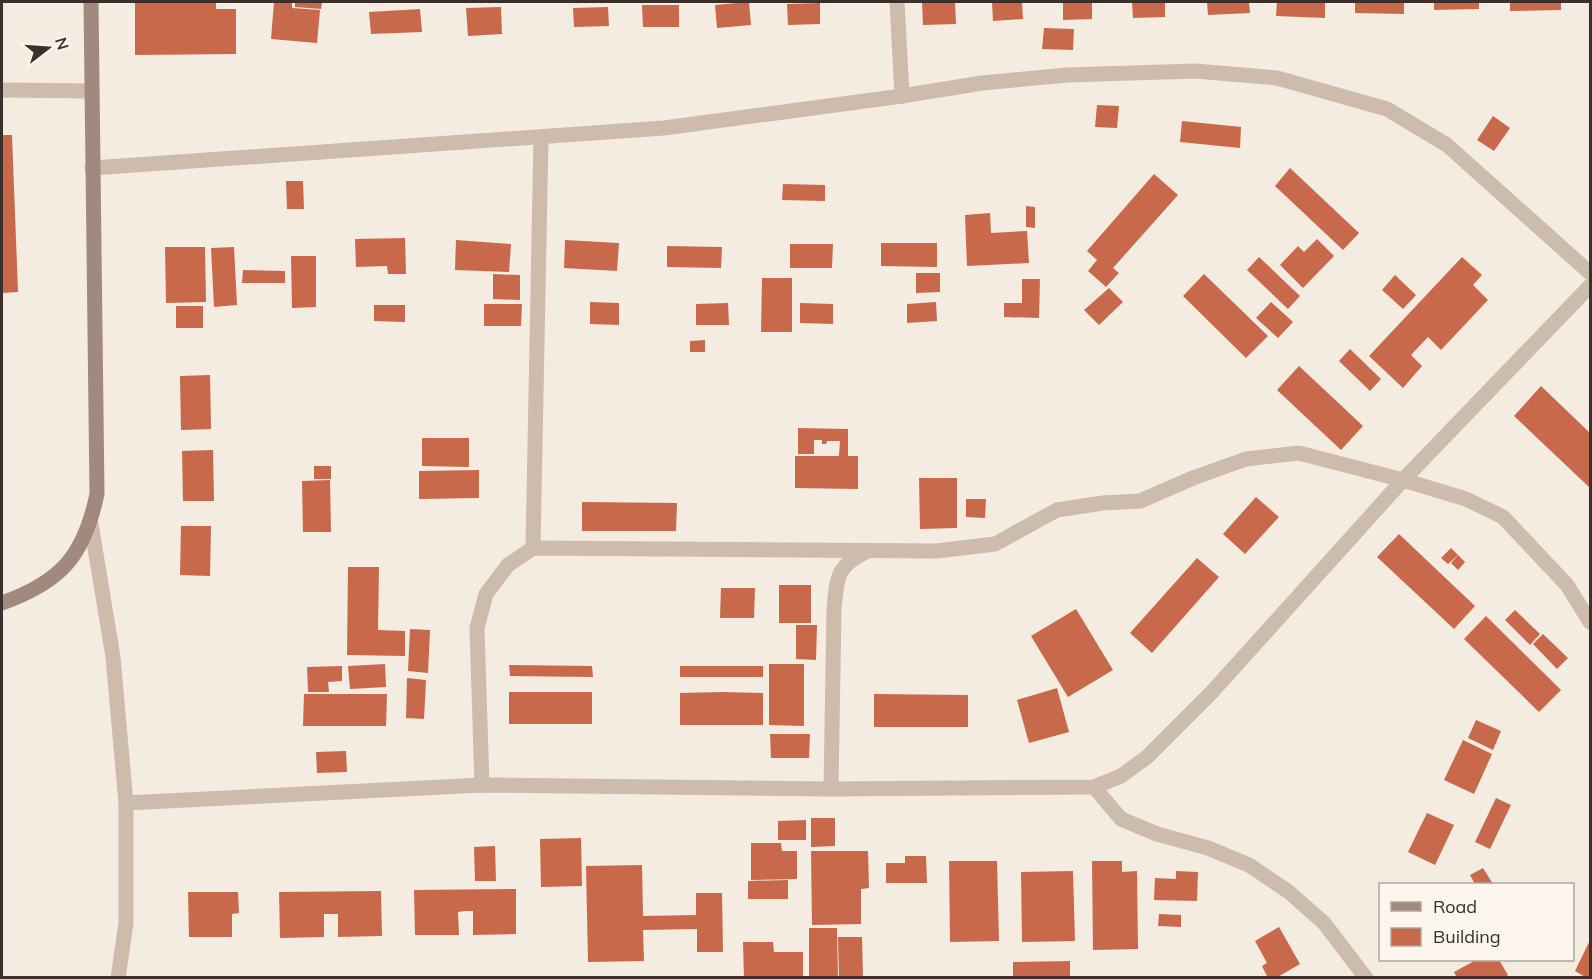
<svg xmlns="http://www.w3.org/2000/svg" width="1592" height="979" font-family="Mulish,sans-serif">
	<rect width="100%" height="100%" fill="#f4ebe1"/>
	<!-- building -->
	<g fill="#c8694b">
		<path d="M135 2H216V9H236V54L135 55Z"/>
		<path d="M274 2H292V8L320 10 317 43 271 39Z"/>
		<path d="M295 2H322L321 9 295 7Z"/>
		<path d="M749 2 751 25 717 28 715 5Z"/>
		<path d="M922 2H955L956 24 923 25Z"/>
		<path d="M992 2H1022L1023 19 993 21Z"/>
		<path d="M1063 2H1092V19L1063 20Z"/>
		<path d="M1132 2H1165V17L1133 18Z"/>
		<path d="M1207 2H1249L1250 13 1208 15Z"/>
		<path d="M1277 2H1325V18L1276 16Z"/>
		<path d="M1355 2H1404V14L1355 13Z"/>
		<path d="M1434 2H1479V9L1434 10Z"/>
		<path d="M1510 2H1561V10L1510 11Z"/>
		<path d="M820 3V24L788 25 787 4Z"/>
		<path d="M642 5H679V27H643Z"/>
		<path d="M501 7 502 34 468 36 466 8Z"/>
		<path d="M608 7 609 26 574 27 573 8Z"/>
		<path d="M420 9 422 32 371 34 369 12Z"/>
		<path d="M1044 28 1074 29 1073 50 1042 49Z"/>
		<path d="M1097 105 1119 106 1117 128 1095 127Z"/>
		<path d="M1493 116 1510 128 1494 151 1477 140Z"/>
		<path d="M1182 121 1241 127 1240 148 1180 142Z"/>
		<path d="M2 135H12L18 292 2 293Z"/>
		<path d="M1290 168 1359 233 1343 250 1275 186Z"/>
		<path d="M1154 174 1178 195 1113 268 1119 273 1106 287 1088 271 1097 260 1087 251Z"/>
		<path d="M286 181H303L304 209H287Z"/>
		<path d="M783 184 825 185V201L782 200Z"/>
		<path d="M1026 206 1035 207V228L1026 227Z"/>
		<path d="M990 213 991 233 1027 231 1029 263 967 266 965 215Z"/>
		<path d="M405 238 406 274H388L387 266 356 267 355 239Z"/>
		<path d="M1317 239 1334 256 1303 288 1280 265 1298 246 1304 252Z"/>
		<path d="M456 240 511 244 509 272 455 270Z"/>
		<path d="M565 240 619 243 617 271 564 268Z"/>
		<path d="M881 243H937V267L881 266Z"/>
		<path d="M790 244H833L832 268H790Z"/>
		<path d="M667 246 722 247 721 268 667 267Z"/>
		<path d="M165 247H205L206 302 166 303Z"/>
		<path d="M234 247 237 305 214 307 211 248Z"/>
		<path d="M291 256H316V307L292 308Z"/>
		<path d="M1259 257 1300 296 1288 309 1247 270Z"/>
		<path d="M1462 257 1482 275 1473 285 1488 300 1441 350 1428 337 1411 355 1422 366 1403 388 1369 356Z"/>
		<path d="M243 270 285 271V283H242Z"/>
		<path d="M916 273H940V292L916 293Z"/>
		<path d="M493 274 520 275V300L493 299Z"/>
		<path d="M1204 274 1268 336 1246 358 1183 296Z"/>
		<path d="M1395 275 1416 295 1403 309 1382 290Z"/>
		<path d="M762 278H792V332H761Z"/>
		<path d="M1022 279H1040L1039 318 1004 317V303H1022Z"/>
		<path d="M1109 288 1123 302 1099 325 1084 310Z"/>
		<path d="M590 302 619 303V325L590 324Z"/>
		<path d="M936 302 937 321 907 323V304Z"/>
		<path d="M1271 302 1293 322 1278 338 1256 318Z"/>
		<path d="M728 303 729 325H696V304Z"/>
		<path d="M800 303 833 304V324L800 323Z"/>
		<path d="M484 304H522L521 326H484Z"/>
		<path d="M374 305H405V322L374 321Z"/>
		<rect x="176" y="306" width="27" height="22"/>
		<path d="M705 340V352H690V341Z"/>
		<path d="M1350 349 1381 379 1370 391 1339 361Z"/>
		<path d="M1299 366 1363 426 1341 450 1277 390Z"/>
		<path d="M210 375 211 429 181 430 180 376Z"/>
		<path d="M1541 386 1590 433V488L1514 416Z"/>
		<path d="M798 428 848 429V456H858V489L795 488V456H839L840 441H827L826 444H822V440H814V454H798Z"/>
		<path d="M422 438H469V467L422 466Z"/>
		<path d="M213 450 214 501H183L182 451Z"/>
		<rect x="314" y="466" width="17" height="13"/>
		<path d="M479 470V498L419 499V471Z"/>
		<path d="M919 478H957V528L920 529Z"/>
		<path d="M330 480 331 532H303L302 481Z"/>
		<path d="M1256 497 1279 517 1245 554 1223 534Z"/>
		<path d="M966 499H986L985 518 966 517Z"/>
		<path d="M582 502 677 503 676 531H582Z"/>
		<path d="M181 526H211L210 576 180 575Z"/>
		<path d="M1399 534 1475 606 1454 629 1377 557Z"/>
		<path d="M1451 548 1458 555 1448 564 1441 558Z"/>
		<path d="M1458 555 1465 562 1458 570 1451 563Z"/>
		<path d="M1197 558 1219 577 1152 653 1130 633Z"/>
		<path d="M348 567H379L378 630 405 631V656L347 655Z"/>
		<rect x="779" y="585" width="32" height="38"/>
		<path d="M721 588H755L754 618H720Z"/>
		<path d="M1076 609 1113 670 1068 697 1031 636Z"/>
		<path d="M1515 610 1540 634 1530 645 1505 620Z"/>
		<path d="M1486 616 1561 690 1539 712 1464 639Z"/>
		<path d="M796 625H817L816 660 796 659Z"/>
		<path d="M410 629 430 630 428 673 408 671Z"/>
		<path d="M1543 634 1568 658 1557 669 1533 644Z"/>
		<path d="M385 664 386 687 350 689 348 666Z"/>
		<path d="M769 664H804V726L769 725Z"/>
		<path d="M509 665 592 666 593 677 510 676Z"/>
		<path d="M342 666V681L328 682 329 692H308L307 667Z"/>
		<rect x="680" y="666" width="83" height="11"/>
		<path d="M407 678 426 680 424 719 406 718Z"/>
		<path d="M1057 688 1069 732 1029 743 1017 700Z"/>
		<rect x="509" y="692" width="83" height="32"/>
		<path d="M722 692 763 693V725H680V693Z"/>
		<path d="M304 694H387L386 726H303Z"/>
		<path d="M874 694 968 695V727H874Z"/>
		<path d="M1476 720 1501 731 1493 750 1468 738Z"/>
		<path d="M770 734H810L809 758H771Z"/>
		<path d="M1463 740 1492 754 1474 794 1444 780Z"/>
		<path d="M346 751 347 772 317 773 316 752Z"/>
		<path d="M1496 798 1511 805 1490 849 1475 842Z"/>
		<path d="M1427 813 1454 825 1435 865 1408 852Z"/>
		<path d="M811 818H835V846L811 847Z"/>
		<path d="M806 820V840H778V821Z"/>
		<path d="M581 838 582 886 541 887 540 839Z"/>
		<path d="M751 843H781L782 851H797V879L751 880Z"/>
		<path d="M495 846 496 881H475L474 847Z"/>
		<path d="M811 851H868L869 888 861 889V924L812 925Z"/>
		<path d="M905 856H926L927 883H886V863H905Z"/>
		<path d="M949 861H997L999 941 950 942Z"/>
		<path d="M1092 861H1122V872L1137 871 1138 949 1093 950Z"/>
		<path d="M642 865 643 916 696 915V893H722L723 952H697V929L643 930 644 961 588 962 586 866Z"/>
		<path d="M1483 868 1493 884H1475L1470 875Z"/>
		<path d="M1073 871 1075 941 1022 942 1021 872Z"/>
		<path d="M1176 871 1198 872 1197 901 1154 900 1155 878 1176 879Z"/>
		<path d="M788 880V899H748V881Z"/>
		<path d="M516 889V934L473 935V911H465L458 912 459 935H415L414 890Z"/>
		<path d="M381 891 382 936 338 937V914H324V937L280 938 279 892Z"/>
		<path d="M188 892H238L239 913 232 914V937H189Z"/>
		<path d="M1159 914 1181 915V927L1158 926Z"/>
		<path d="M1279 927 1300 964 1276 978H1268L1262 966 1267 963 1255 941Z"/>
		<path d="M809 928H837L838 978H809Z"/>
		<path d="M838 937H862L863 978H839Z"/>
		<path d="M1590 940V978H1587L1575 971Z"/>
		<path d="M743 942H773L774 952H803V978H744Z"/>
		<path d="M1476 960H1499L1508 975 1504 978H1457L1454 972Z"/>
		<path d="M1070 961V978H1013V962Z"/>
	</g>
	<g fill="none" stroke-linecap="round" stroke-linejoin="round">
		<!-- street -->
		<g stroke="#cdbbac" stroke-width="15">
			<path d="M897 2 902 96"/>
			<path d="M2 90 92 91"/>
			<path d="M92 168 664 128 902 96 982 83 1068 75 1195 71 1277 78 1387 109 1447 145 1590 273"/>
			<path d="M91 524 113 657 126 803V923L118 978"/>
			<path d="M533 548 541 137"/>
			<path d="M482 785 477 628 486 594 508 565 533 548 937 551 995 544 1057 510 1103 503 1140 501 1193 478 1246 459 1299 453 1403 480 1466 499 1503 517 1567 585 1590 622"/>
			<path d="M1094 787 1121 819 1157 834 1208 848 1249 865 1289 892 1324 923 1366 978"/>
			<path d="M831 789 834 609C837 578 836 566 866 552"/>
			<path d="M126 803 482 785 831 789 1094 787 1121 776 1147 757 1212 692 1403 480 1590 286"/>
		</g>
		<!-- secondary -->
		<path stroke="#a18a7d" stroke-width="15" d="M2 603C61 582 84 556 97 494L91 2"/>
	</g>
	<!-- border -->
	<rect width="1592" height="979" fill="none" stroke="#3b302b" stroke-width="6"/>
	<!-- legend -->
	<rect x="1379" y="883" width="195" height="78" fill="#fbf5ee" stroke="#aea6a0" stroke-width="1.5"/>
	<rect x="1391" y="902" width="30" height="9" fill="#a18a7d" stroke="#aea6a0" stroke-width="1.5"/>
	<text x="1433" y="913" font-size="18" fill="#3b302b">Road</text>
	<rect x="1391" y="928" width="30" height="18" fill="#c8694b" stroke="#aea6a0" stroke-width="1.5"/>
	<text x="1433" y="943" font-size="18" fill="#3b302b">Building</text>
	<!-- north arrow -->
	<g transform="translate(48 48) rotate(73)" stroke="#fbf5ee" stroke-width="4.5" paint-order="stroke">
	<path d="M0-4.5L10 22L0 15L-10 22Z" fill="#3b302b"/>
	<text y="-9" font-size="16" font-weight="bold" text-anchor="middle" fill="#3b302b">N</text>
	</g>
</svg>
